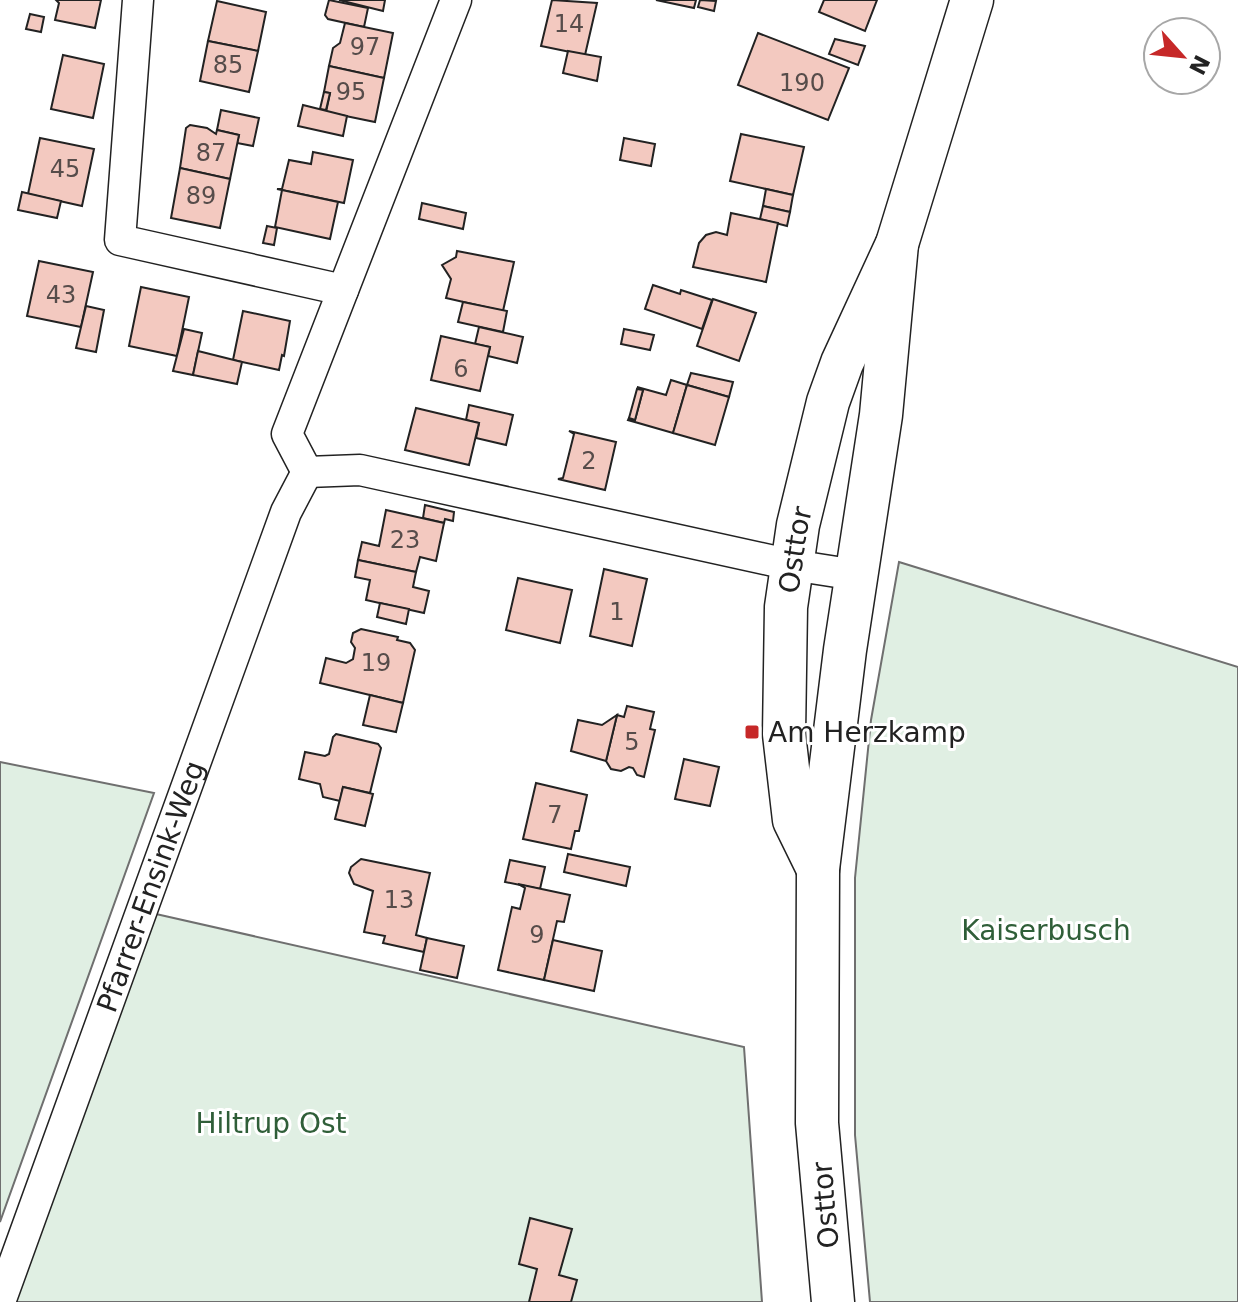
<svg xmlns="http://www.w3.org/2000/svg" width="1238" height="1302" font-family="'DejaVu Sans',sans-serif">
	<rect width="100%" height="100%" fill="#fff"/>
	<!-- green -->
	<g fill="#e0efe3" stroke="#6f6f6f" stroke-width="2">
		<path d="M899 562 1238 667V1302H870L855 1135V878L871 720Z"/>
		<path d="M0 762 154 793 0 1222Z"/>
		<path d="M156 914 744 1047 762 1302H15Z"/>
	</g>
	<!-- building -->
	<g fill="#f3c9c0" stroke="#222" stroke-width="2">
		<path d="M56 0H101L95 28 55 20 59 3Z"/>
		<path d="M329 0 368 8 364 27 328 19 325 15Z"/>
		<path d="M339 0H385L383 11Z"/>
		<path d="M552 0 597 3 585 55 541 46Z"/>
		<path d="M656 0H696L694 8Z"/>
		<path d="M700 0 716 1 714 11 698 7Z"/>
		<path d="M824 0H877L865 31 819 12Z"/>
		<path d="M217 1 266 12 258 51 208 41Z"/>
		<path d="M30 14 44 17 41 32 26 29Z"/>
		<path d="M345 23 393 33 384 78 329 66 333 48 340 43Z"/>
		<path d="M758 33 849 68 828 120 738 85Z"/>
		<path d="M835 39 865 46 858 65 829 54Z"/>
		<path d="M208 41 258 51 249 92 200 81Z"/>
		<path d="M568 51 601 57 597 81 563 73Z"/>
		<path d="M63 55 104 64 93 118 51 109Z"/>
		<path d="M329 66 384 78 375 122 326 112 330 93 324 92Z"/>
		<path d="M324 92 330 93 326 110 320 109Z"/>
		<path d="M303 105 347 116 343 136 298 126Z"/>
		<path d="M221 110 259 118 253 146 237 143 239 135 217 130Z"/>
		<path d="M190 125 207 128 216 134 217 130 239 135 230 179 180 168 186 128Z"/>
		<path d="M741 134 804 147 793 195 730 181Z"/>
		<path d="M40 138 94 149 82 206 28 194Z"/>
		<path d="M624 138 655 144 651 166 620 160Z"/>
		<path d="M313 152 353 160 344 203 277 189H282L289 160 311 164Z"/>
		<path d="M180 168 230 179 220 228 171 218Z"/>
		<path d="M766 189 793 195 790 212 763 206Z"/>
		<path d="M282 190 338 202 330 239 275 227Z"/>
		<path d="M22 192 61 201 57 218 18 210Z"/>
		<path d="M422 203 466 213 463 229 419 219Z"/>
		<path d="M763 206 790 212 787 226 760 219Z"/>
		<path d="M731 213 778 223 766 282 693 267 699 243 706 235 716 232 727 235Z"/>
		<path d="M267 226 277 228 274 245 263 243Z"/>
		<path d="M457 251 514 262 503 311 446 298 451 279 442 265 456 257Z"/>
		<path d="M39 261 93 272 81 327 27 316Z"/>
		<path d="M653 285 680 294 681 290 712 300 702 329 645 309Z"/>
		<path d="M141 287 189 297 177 356 129 346Z"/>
		<path d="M713 299 756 313 739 361 697 346Z"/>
		<path d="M463 302 507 311 503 332 458 322Z"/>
		<path d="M86 306 104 310 96 352 76 348Z"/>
		<path d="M243 311 290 321 284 356 282 355 279 370 233 360Z"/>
		<path d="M479 327 523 337 517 363 488 356 490 347 475 344Z"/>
		<path d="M184 329 202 333 193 375 173 371Z"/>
		<path d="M624 329 654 335 650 350 621 344Z"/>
		<path d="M441 336 490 347 480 391 431 380Z"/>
		<path d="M198 351 242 362 237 384 193 375Z"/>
		<path d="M691 373 733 382 729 397 687 385Z"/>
		<path d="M671 380 687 385 673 433 628 420 629 418 635 420 643 390 637 387 666 395Z"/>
		<path d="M687 385 729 397 715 445 673 433Z"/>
		<path d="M637 389 643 390 635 420 629 418Z"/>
		<path d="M469 405 513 415 506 445 476 438 479 423 466 420Z"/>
		<path d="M416 408 479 423 469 465 405 450Z"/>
		<path d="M569 431 616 442 605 490 558 479 563 478 574 434Z"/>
		<path d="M425 505 454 512 453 521 445 519 444 523 423 518Z"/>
		<path d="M386 510 444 523 436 561 420 557 416 572 358 560 362 542 379 546Z"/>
		<path d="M358 560 416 572 413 587 429 591 424 613 366 600 370 580 355 577Z"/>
		<path d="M604 569 647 579 632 646 590 636Z"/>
		<path d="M518 578 572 590 560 643 506 630Z"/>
		<path d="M380 603 409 609 406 624 377 617Z"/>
		<path d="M361 629 398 637 397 640 410 643 415 650 403 703 320 683 326 658 346 663 353 659 355 648 351 642 353 633Z"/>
		<path d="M370 695 403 703 396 732 363 725Z"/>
		<path d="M627 706 654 712 650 729 655 730 644 777 637 775 633 768 629 767 621 771 611 769 606 761 617 715 624 717Z"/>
		<path d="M617 715 606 761 571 751 578 720 602 725Z"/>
		<path d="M336 734 378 744 381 748 370 793 343 787 340 801 323 797 320 784 299 779 305 752 325 756 329 754 333 737Z"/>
		<path d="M684 759 719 767 710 806 675 799Z"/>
		<path d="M536 783 587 795 579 831H575L571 849 523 839Z"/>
		<path d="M343 787 373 794 365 826 335 819Z"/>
		<path d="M568 854 630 867 626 886 564 872Z"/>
		<path d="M361 859 430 873 416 935 427 938 424 952 383 943 385 936 364 932 373 891 354 884 349 873 351 867Z"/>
		<path d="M510 860 545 867 540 889 505 882Z"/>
		<path d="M518 884 570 895 564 922 557 921 544 980 498 970 512 907 520 909 525 888Z"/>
		<path d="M427 938 464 946 457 978 420 970Z"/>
		<path d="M553 940 602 951 594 991 544 980Z"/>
		<path d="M530 1218 572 1229 559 1275 577 1280 571 1302H529L537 1269 519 1264Z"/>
	</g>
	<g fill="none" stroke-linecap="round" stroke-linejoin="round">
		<!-- minor casing -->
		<g stroke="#222" stroke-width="33">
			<g id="minor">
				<path d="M138 0 120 240 343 290"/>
				<path d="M307 472 360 470 792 565 856 575"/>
				<path d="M307 472 287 434 456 0"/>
				<path id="s1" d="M0 1302 286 512 307 472"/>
			</g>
		</g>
		<!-- secondary casing -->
		<g stroke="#222" stroke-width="45">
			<g id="secondary">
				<path id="s2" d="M818 869 794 820 784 734 786 607 798 525 828 402 842 363 897 244 972 0"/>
				<path d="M833 1302 817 1123 818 869 845 650 881 415 897 244"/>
			</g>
		</g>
		<!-- minor -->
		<use href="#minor" stroke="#fff" stroke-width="30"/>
		<!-- secondary -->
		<use href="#secondary" stroke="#fff" stroke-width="42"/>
	</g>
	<!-- markers -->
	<rect fill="#c62828" stroke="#fff" stroke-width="3" x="744" y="724" width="16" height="16" rx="4"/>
	<g text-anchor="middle" stroke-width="6" stroke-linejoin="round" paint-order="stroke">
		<!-- number labels -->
		<g font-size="24" fill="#564c4a">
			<text x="569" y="32">14</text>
			<text x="365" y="55">97</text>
			<text x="228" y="73">85</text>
			<text x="802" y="91">190</text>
			<text x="351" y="100">95</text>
			<text x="211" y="161">87</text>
			<text x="65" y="177">45</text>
			<text x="201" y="204">89</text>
			<text x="61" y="303">43</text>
			<text x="461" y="377">6</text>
			<text x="589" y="469">2</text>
			<text x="405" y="548">23</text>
			<text x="617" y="620">1</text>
			<text x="376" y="671">19</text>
			<text x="632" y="750">5</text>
			<text x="555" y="823">7</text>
			<text x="399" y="908">13</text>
			<text x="537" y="943">9</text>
		</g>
		<!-- street labels -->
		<g font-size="28" fill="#222" stroke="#fff">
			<text dy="10" stroke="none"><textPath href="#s2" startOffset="326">Osttor</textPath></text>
			<text dy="10" stroke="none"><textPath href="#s1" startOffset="442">Pfarrer-Ensink-Weg</textPath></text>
			<text transform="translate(825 1205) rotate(-95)" y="10">Osttor</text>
		</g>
		<!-- poi labels -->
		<g font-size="28" fill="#222" stroke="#fff" text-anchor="start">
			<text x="768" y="742">Am Herzkamp</text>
		</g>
		<!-- park labels -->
		<g font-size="28" fill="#2f5e38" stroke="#fff">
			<text x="1046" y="940">Kaiserbusch</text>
			<text x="271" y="1133">Hiltrup Ost</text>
		</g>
	</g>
	<!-- north arrow -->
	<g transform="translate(1182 56) rotate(117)"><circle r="38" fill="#ffffff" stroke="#a7a7a7" stroke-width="2"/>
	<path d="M0-6L14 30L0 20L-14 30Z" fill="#c62828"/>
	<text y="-12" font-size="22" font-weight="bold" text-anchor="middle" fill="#222222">N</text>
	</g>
</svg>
